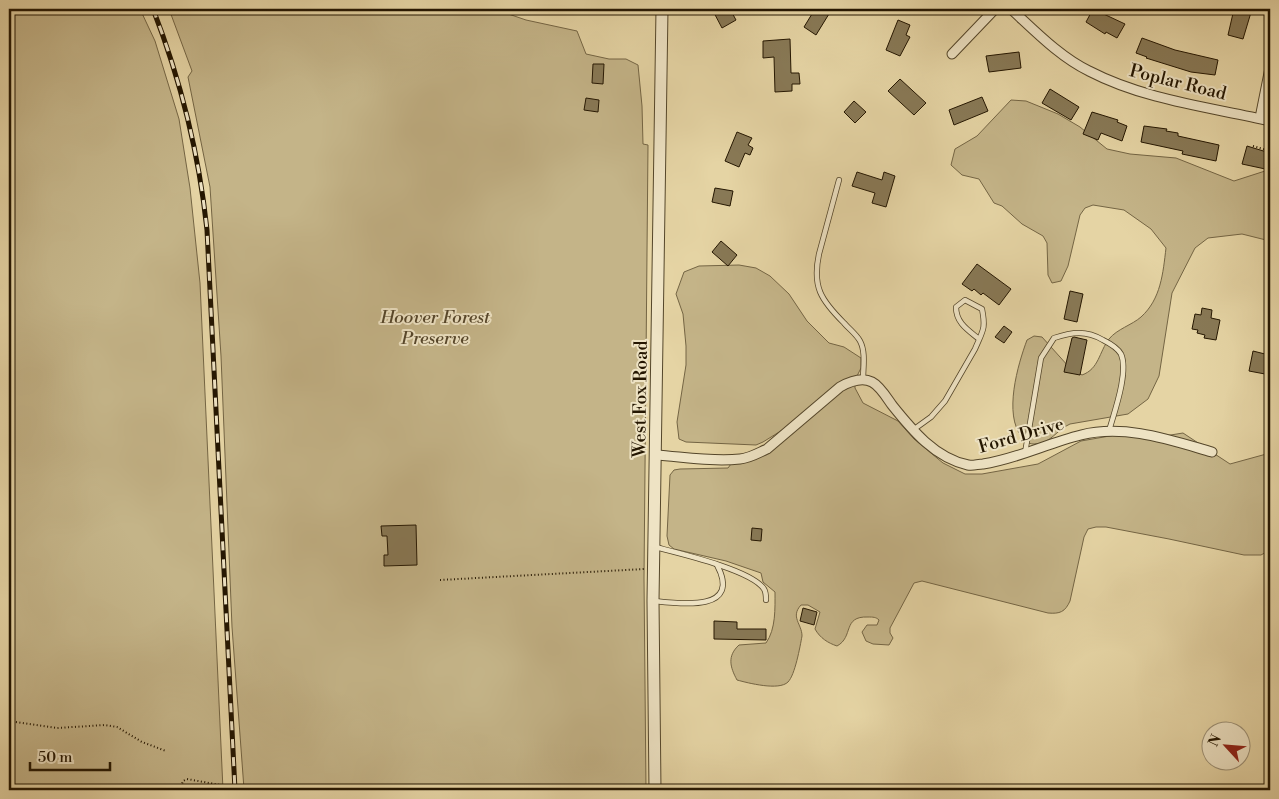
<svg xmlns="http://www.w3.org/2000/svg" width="1279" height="799" font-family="'Libre Bodoni',serif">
	<rect width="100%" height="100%" fill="#e5d4a4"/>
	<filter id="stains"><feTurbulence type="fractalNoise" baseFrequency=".004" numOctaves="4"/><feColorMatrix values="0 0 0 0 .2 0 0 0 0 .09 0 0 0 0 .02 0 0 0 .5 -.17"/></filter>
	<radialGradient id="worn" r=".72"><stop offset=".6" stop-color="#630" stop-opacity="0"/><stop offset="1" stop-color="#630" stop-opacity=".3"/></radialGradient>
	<!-- green -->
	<g fill="#c4b488" stroke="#746544">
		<path d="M9 9H140L155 41 179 119 190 188 200 283 223 790H9Z"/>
		<path d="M169 9H494L526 20 577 31 586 54 609 59H626L638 65 642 106 643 144 648 145 644 578 646 790H246L244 789 232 627 221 356 210 187 188 77 192 71Z"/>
		<path d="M1011 100 1026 101 1058 114 1080 127 1107 149 1130 154 1176 158 1234 181 1265 171 1270 172V241L1242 234 1208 238 1195 248 1172 293 1159 376 1148 399 1128 414 1070 424C1056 430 1051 444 1034 444 1028 444 1025 441 1022 437 1003 415 1018 364 1027 340L1034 336 1042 337 1069 367 1082 375C1099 369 1099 352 1109 339 1117 329 1132 325 1141 317 1161 299 1163 273 1166 248L1151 229 1124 210 1093 205 1085 208 1080 215 1068 266 1061 281 1052 283 1048 275 1047 243 1043 236 1022 224 1002 206 994 203 979 179 962 175 951 165 955 149 977 136Z"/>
		<path d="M739 265 756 268 770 276 789 294 807 321 829 343 844 347 861 358V368L855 380V388L863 403 898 421 914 439 943 463 965 474H982L1038 464 1081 441 1121 434 1152 438 1183 433 1230 464 1270 453V550L1261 555H1244L1169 539 1106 527H1096L1088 529 1084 537 1070 601C1065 612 1060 614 1048 613L922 581 914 583 890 628V633L893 638 889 645 873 644 866 641 862 632 867 625H877L879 620C876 617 873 617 868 617 842 616 854 637 837 646 828 643 820 638 815 629L820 612 808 605H801C790 617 802 624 802 636 800 647 795 675 788 682 779 691 748 683 737 680 730 667 727 656 739 645L766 643C776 629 775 608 775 592L763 582 761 573 726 561 674 549 669 545 667 536 670 475 674 470 680 469 728 468 731 464 784 440 815 414 784 429 763 442 756 445 686 442 679 439 677 422 686 365V346L683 314 676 294 684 272 699 266Z"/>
	</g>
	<!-- building -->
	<g fill="#887956" stroke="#241601">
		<path d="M712 9H730L736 20 722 28Z"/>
		<path d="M815 9H832L816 35 804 27Z"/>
		<path d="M1093 9 1125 24 1117 38 1106 32 1105 34 1086 22Z"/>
		<path d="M1234 9H1252L1243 39 1228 35Z"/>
		<path d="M898 20 910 25 906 35 910 37 900 56 886 50Z"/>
		<path d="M1142 38 1175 50 1218 60 1215 75 1191 72 1146 58 1147 57 1136 53Z"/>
		<path d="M790 39 791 73H799L800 84H792V91L775 92 774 57 763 58V41Z"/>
		<path d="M1019 52 1021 68 989 72 986 56Z"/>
		<path d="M593 64H604L603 84 592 83Z"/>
		<path d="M900 79 926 103 914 115 888 91Z"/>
		<path d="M1050 89 1079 107 1071 120 1042 103Z"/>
		<path d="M982 97 988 111 954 125 949 110Z"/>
		<path d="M586 98 599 100 598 112 584 110Z"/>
		<path d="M854 101 866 112 855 123 844 112Z"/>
		<path d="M1092 112 1118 120 1117 122 1127 126 1122 141 1101 133 1098 140 1083 134Z"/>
		<path d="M1144 126 1167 129 1166 131 1178 133V136L1219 145 1216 161 1182 154 1183 151 1141 142Z"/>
		<path d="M737 132 752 138 748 145 753 148 750 155 745 153 739 167 725 161Z"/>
		<path d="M1247 146 1270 153V170L1242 164Z"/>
		<path d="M857 172 882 180 884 172 895 176 886 207 872 203 875 193 852 186Z"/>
		<path d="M715 188 733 191 730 206 712 202Z"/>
		<path d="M721 241 737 255 728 266 712 252Z"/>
		<path d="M977 264 1011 289 999 305 983 293 981 295 974 289 972 291 962 284Z"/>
		<path d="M1070 291 1083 294 1077 322 1064 319Z"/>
		<path d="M1202 308 1212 310 1211 318 1220 320 1216 340 1204 338 1205 335 1197 333 1198 330 1192 329 1195 314 1201 315Z"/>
		<path d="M1004 326 1012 332 1004 343 995 337Z"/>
		<path d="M1074 337 1087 340 1080 375 1064 372 1072 338Z"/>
		<path d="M1253 351 1269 355 1265 374 1249 371Z"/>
		<path d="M416 525 417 565 384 566V555H388L387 536H382L381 526Z"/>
		<path d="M752 528 762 529 761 541 751 540Z"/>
		<path d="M803 608 817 612 814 625 800 621Z"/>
		<path d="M714 621 737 622V629H766V640L714 639Z"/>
	</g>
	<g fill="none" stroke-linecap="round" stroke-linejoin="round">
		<!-- service casing -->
		<g stroke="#54462a" stroke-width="6">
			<g id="service">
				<path d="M839 180 819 254C812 287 821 300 844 323 849 329 856 334 860 341 866 352 863 368 863 380"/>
				<path d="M913 430 931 417 945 401 975 349C983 330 986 329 982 309L965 300 956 307C956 323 968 330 979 339"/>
				<path d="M1025 453 1041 358 1054 338C1072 332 1086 330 1103 340 1109 343 1117 347 1121 354 1129 372 1114 413 1109 431"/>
				<path d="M655 547C678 553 752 570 764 589 766 592 766 596 766 600"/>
				<path d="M655 601C681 604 742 612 717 565"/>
			</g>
		</g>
		<!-- minor casing -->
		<g stroke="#54462a" stroke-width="11">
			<g id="minor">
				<path d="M1011 9C1035 31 1060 57 1089 71 1145 100 1209 107 1270 121"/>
				<path d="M952 54 995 9"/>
				<path d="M1260 118 1270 68"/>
				<path d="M656 455C684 457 713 462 740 459 750 458 758 453 767 449L840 387C849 382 862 377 872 382 880 386 887 398 892 405 912 430 935 458 968 465 973 466 978 464 983 464 1017 459 1048 443 1081 435 1125 424 1170 440 1212 452"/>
			</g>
		</g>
		<!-- tertiary casing -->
		<g stroke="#54462a" stroke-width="13">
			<path id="tertiary" d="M655 790 653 601 662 9"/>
		</g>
		<!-- path -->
		<g stroke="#241601" stroke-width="2" stroke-dasharray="1 2.5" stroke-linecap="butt">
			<path d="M1253 146 1270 151V152"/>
			<path d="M440 580 644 569"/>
			<path d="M9 721 57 728 105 725 117 727 142 742 166 751"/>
			<path d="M180 790 183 781 187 779 226 786"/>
		</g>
		<!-- service -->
		<use href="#service" stroke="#eee3c4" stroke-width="4.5"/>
		<!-- minor -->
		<use href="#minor" stroke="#eee3c4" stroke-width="9"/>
		<!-- tertiary -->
		<use href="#tertiary" stroke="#eee3c4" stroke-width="11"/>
		<!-- rail casing -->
		<g stroke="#241601" stroke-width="5">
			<path id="rail" d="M153 9C181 81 199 154 207 230L235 790"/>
		</g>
		<!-- rail -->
		<use href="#rail" stroke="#eee3c4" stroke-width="3" stroke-dasharray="9" stroke-linecap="butt"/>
	</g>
	<g text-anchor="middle" stroke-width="4" stroke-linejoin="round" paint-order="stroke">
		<!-- street labels -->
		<g font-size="18" fill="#241601" stroke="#eee3c4">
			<text transform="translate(1178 82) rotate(14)" y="6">Poplar Road</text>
			<text transform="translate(640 399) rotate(-89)" y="6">West Fox Road</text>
			<text transform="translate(1021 435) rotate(-16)" y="6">Ford Drive</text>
		</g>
		<!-- park labels -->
		<g font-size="18" font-style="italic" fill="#54452a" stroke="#eee3c4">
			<text x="435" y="323">Hoover Forest<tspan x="435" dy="21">Preserve</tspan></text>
		</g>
	</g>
	<!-- margin -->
	<rect width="1279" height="799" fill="none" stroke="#e5d4a4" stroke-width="30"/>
	<rect x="10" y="10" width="1259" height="779" fill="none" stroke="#241601" stroke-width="2.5"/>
	<rect x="15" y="15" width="1249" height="769" fill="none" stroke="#241601"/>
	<!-- north arrow -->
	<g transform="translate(1226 746) rotate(296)"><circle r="24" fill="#eee3c4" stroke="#9d9176"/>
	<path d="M0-4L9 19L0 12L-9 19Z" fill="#8f2418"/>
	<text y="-8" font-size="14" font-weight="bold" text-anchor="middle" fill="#241601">N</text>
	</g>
	<!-- scale -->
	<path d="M30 762v8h80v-8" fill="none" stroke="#241601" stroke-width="2.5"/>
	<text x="38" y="762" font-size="15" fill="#241601" stroke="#eee3c4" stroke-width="4" paint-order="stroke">50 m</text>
	<rect width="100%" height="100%" filter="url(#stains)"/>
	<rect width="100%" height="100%" fill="url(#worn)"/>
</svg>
